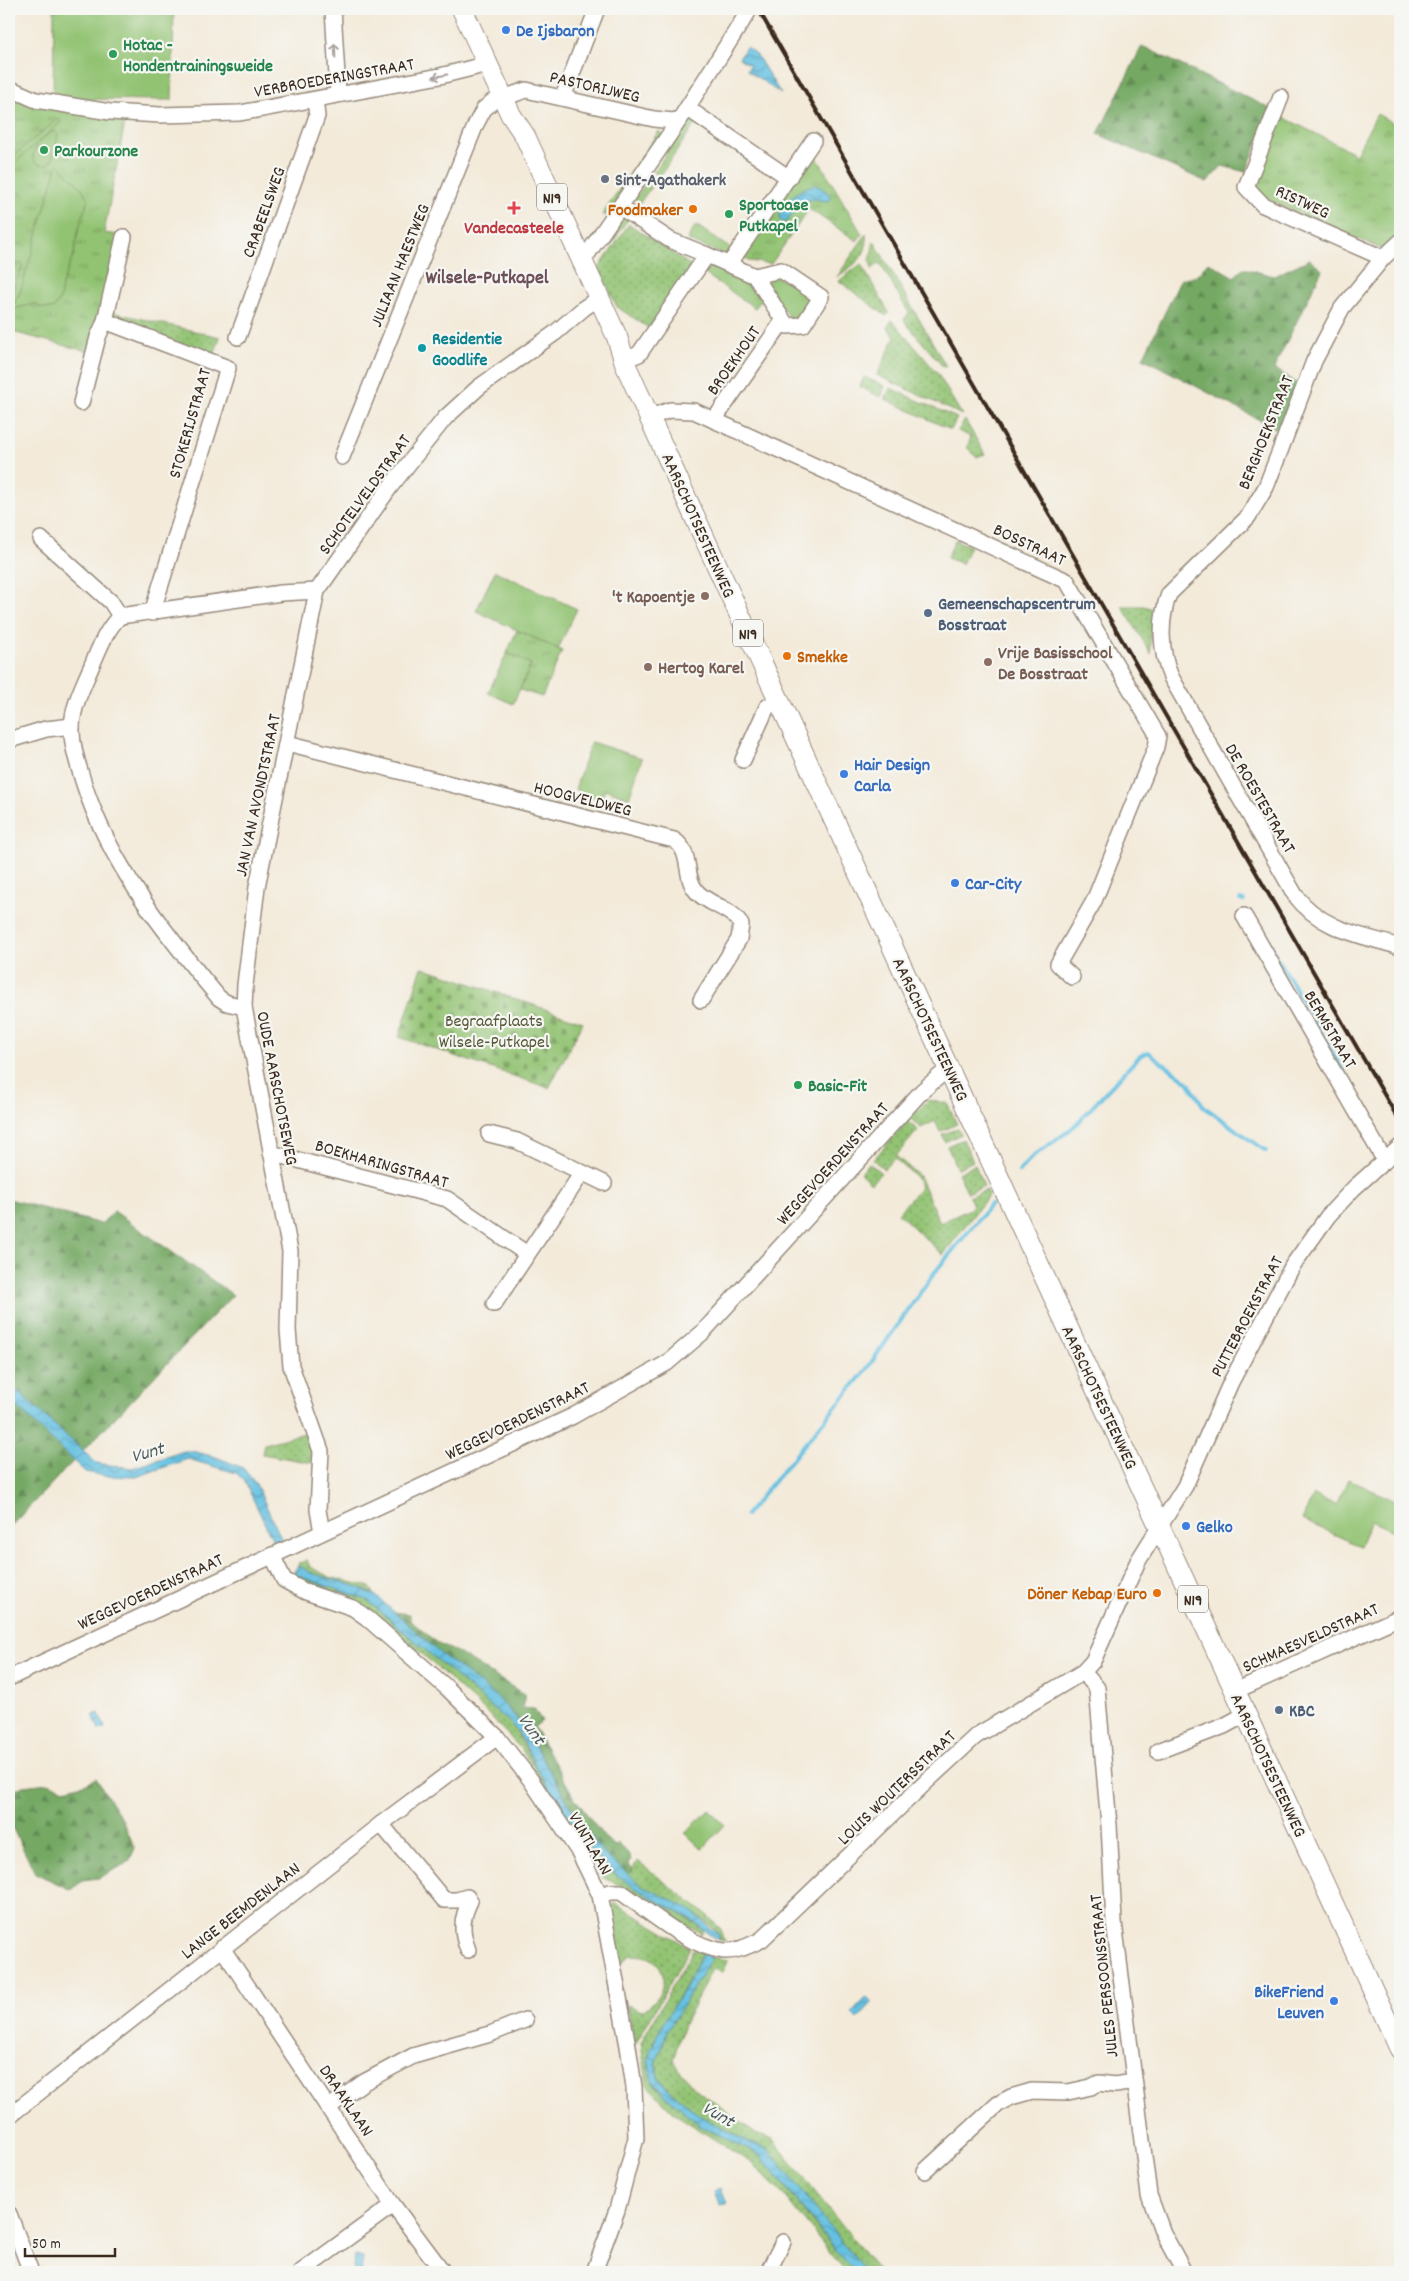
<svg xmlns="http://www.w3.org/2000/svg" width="1409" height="2281" font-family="Dekko,sans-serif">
	<defs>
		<pattern id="grass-dots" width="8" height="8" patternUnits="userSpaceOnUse" patternTransform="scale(1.25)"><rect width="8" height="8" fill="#92c372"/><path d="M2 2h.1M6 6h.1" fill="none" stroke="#789f5d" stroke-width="1.8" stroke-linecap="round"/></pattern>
		<pattern id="forest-firs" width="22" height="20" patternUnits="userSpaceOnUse" patternTransform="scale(1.25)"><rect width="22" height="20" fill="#75a964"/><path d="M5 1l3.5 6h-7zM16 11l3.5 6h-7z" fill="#618a52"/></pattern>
		<pattern id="cemetery-stones" width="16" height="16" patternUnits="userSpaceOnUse" patternTransform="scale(1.25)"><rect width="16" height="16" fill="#92c372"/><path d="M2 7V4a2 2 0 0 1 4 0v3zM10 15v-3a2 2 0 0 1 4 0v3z" fill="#789f5d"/></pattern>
		<pattern id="park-tufts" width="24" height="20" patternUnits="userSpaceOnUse" patternTransform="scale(1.25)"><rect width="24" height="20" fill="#92c372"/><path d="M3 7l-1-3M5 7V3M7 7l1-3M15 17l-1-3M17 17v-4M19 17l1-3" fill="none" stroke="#789f5d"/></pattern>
		<pattern id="water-waves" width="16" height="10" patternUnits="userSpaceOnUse" patternTransform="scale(1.25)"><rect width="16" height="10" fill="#65c1e2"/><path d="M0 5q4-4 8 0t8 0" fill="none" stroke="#549db7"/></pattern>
	</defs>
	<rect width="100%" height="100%" fill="#f6f6f2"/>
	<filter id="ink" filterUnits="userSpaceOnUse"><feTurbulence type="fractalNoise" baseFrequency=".02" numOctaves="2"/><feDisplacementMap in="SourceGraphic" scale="10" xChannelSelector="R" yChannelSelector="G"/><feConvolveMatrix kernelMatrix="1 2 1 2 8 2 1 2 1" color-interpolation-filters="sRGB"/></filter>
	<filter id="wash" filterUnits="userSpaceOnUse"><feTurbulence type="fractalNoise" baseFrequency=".0096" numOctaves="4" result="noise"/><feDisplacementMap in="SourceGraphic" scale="20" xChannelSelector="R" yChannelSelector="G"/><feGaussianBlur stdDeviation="1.12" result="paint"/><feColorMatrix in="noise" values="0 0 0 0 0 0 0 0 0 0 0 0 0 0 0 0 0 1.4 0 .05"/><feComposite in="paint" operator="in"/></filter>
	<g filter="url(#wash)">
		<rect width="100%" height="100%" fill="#f3ead9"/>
		<!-- grass -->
		<g fill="url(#grass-dots)" stroke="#667648">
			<path d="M629 224 693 267 650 329 617 307 599 268Z"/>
			<path d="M866 234C869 257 855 264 837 277Z"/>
			<path d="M874 241 946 366 944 368 905 322 904 319 909 313 880 263 872 269 870 261Z"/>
			<path d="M861 264 889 313 886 316 839 281Z"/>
			<path d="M112 312 220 337 213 359 114 319Z"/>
			<path d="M892 320 938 374 962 415 877 375 895 337 887 327Z"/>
			<path d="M864 377 885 386 881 397 860 387Z"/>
			<path d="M890 388 957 418 951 430 885 399Z"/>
			<path d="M965 420 985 454 976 457 967 447 971 437 958 431Z"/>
			<path d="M955 540 970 546 962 564 947 558Z"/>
			<path d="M1122 606H1144L1159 611 1150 636 1151 654Z"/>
			<path d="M928 1100 947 1103 957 1124 940 1132 935 1121 921 1128 910 1118Z"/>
			<path d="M907 1121 918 1130 896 1156 919 1176 940 1223 970 1209 973 1205 969 1197 986 1190 988 1196 943 1255 898 1213 921 1187 916 1177 894 1158 884 1169 873 1160Z"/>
			<path d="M958 1128 961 1134 945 1142 942 1135Z"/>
			<path d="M963 1139 973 1161 957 1169 947 1146Z"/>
			<path d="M869 1163 881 1173 871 1183 860 1173Z"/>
			<path d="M975 1165 984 1186 968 1193 958 1173Z"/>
			<path d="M305 1433 311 1447 313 1463 262 1454 264 1444Z"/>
			<path d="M307 1560 310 1567 330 1577 370 1587 375 1595C351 1581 320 1582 298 1565L299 1562 301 1563Z"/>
			<path d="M294 1572C315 1589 346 1586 367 1600L508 1721 513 1726C538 1770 573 1839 613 1872 638 1893 670 1905 697 1925L702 1929V1934L669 1916 629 1889 603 1878 588 1852 521 1749 486 1712 418 1650 374 1613 356 1601 303 1583 292 1576Z"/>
			<path d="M638 1861 708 1916 721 1929 725 1941 720 1940C721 1922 660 1897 646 1888 639 1884 634 1879 628 1874Z"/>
			<path d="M615 1903 690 1948 635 2045 627 2005 642 2011C675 1992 669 1950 628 1956L621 1964 610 1908Z"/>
			<path d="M693 1950 703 1953 656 2037 648 2060 649 2073 655 2085 664 2094 701 2126 760 2155 829 2243 856 2272H846L785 2197 751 2163 675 2114 647 2085 641 2042Z"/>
			<path d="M712 1957 728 1960 722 1972 712 1969 684 2024 673 2060 692 2086 756 2133 773 2139 879 2272H866L768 2149 749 2143 700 2116 665 2086 658 2077 656 2064 667 2032Z"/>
		</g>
		<!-- forest -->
		<g fill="url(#forest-firs)" stroke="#586a41">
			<path d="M1142 46 1271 109 1246 172 1222 166 1207 182 1098 134Z"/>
			<path d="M1310 259 1322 270 1274 368 1301 386 1282 432 1143 358 1181 279 1197 276 1208 262 1234 277 1243 268 1274 276Z"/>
			<path d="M9 1199 101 1224 114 1211 233 1295 9 1528Z"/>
			<path d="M393 1612 410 1614V1620L438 1644 457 1652 525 1695 522 1708 534 1709 542 1721 534 1727 574 1797 604 1837 615 1846 618 1843 628 1853 631 1860 628 1863 633 1870 628 1874 603 1853 573 1811 530 1736 513 1714 497 1697 441 1654Z"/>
			<path d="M96 1778 122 1819 135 1848 129 1862 99 1878 82 1880 71 1890 35 1873 9 1821V1792L23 1786 48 1783 65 1789 87 1783Z"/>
		</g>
		<!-- cemetery -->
		<path fill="url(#cemetery-stones)" stroke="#667648" d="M422 967 583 1022 549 1088 399 1037Z"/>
		<!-- park -->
		<g fill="url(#park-tufts)" stroke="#667648">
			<path d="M9 92 126 117 104 233 119 235 90 352 9 331Z"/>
			<path d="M1277 114 1356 154 1377 114 1400 127V240L1383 250 1260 196 1252 181Z"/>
			<path d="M812 149 862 234 857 241 809 209 771 264 749 261 740 255Z"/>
			<path d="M517 630 562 651 542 697 520 690 531 665 507 653Z"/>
		</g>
		<!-- garden -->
		<g fill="#92c372" stroke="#667648">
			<path d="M54 9H174L172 100 53 99Z"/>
			<path d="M691 117 697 121 660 176 654 172Z"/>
			<path d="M58 119 61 122 9 168V159Z"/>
			<path d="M55 131 58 135 52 160 45 166 35 162 33 157C34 145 44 135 55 131Z"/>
			<path d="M659 131 664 135 611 215H602Z"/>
			<path d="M58 164 81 187 88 199 78 231 74 254 62 284 60 299 53 309 43 308 34 304 10 310 20 293Z"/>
			<path d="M646 183 651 187 637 207 635 199Z"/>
			<path d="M624 216 628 219 611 245 607 242Z"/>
			<path d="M696 225 731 249 730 257 689 241V236Z"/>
			<path d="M21 263 23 265 9 299V269Z"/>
			<path d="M708 265C732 264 749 280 763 298L755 308 702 272Z"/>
			<path d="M776 277C788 282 804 288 809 301L799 314 793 319 788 316 767 283 770 278Z"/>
			<path d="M495 571 577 609 558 649 476 611Z"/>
			<path d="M507 653 531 664 513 704 488 693Z"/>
			<path d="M591 742 642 758 629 798 605 789 601 800 575 789Z"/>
			<path d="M1348 1479 1400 1503V1519L1395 1532 1371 1521 1360 1546 1302 1520 1313 1495 1336 1505Z"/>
			<path d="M709 1810 725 1825 702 1849 685 1833Z"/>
		</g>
		<!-- water -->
		<g fill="url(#water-waves)" stroke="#507680">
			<path d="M746 47 756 54 781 94 747 70 750 65 739 58Z"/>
			<path d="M815 185C822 188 829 191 831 199L829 201 811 199 796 210 786 222H782L779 219C781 203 800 187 815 185Z"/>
			<path d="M9 1383 96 1463 132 1468 184 1451H192L216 1457 243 1468 256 1484 282 1540 274 1543 244 1480 236 1473 188 1459 136 1477 105 1476 85 1472 9 1399Z"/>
			<path d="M298 1565 311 1573 355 1586 375 1595 441 1654 497 1697 522 1724 573 1811 603 1853 641 1885 689 1909 718 1934 720 1940C705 1935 703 1927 690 1919 664 1904 635 1891 612 1871 584 1847 565 1813 545 1782 533 1764 524 1736 508 1721L367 1600 298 1576 294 1572Z"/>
			<path d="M99 1713 105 1728 99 1730 93 1715Z"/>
			<path d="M703 1953 712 1957 667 2032 656 2064 658 2077 665 2086 700 2116 749 2143 768 2149 866 2272H856L844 2260 760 2155 701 2126 664 2094 652 2080 648 2060 650 2051 663 2023 691 1977Z"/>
			<path d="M866 1997 872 2003 857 2019 851 2013Z"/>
			<path d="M721 2188 727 2203 720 2206 714 2191Z"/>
			<path d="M355 2256 363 2257 361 2272H352Z"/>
		</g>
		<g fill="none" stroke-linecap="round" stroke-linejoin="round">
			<!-- stream -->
			<g stroke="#65c1e2" stroke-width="4">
				<path d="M1240 900 1244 901"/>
				<path d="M1254 919 1310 1014"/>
				<path d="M1314 1021 1371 1119"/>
				<path d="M1019 1172C1032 1152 1056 1143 1073 1127 1096 1104 1117 1079 1140 1056L1148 1052 1188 1082 1204 1107 1266 1151"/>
				<path d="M746 1515 866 1370 935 1272 991 1204"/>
			</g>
		</g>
	</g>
	<g filter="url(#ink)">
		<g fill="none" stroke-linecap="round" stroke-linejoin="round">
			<!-- minor casing -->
			<g stroke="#978a7c" stroke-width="18">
				<g id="minor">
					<path d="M333 9 338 93"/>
					<path d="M9 88 36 100 110 112 160 115 240 113 440 76 476 67 487 62"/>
					<path d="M563 97 597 9"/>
					<path d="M1281 97 1246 187 1263 205 1383 258"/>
					<path d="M687 108 789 178"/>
					<path d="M620 207 670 240 707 255 639 354 624 360"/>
					<path d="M124 237 105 321 228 368 152 613"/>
					<path d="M1400 242 1383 258 1342 308 1314 361 1280 451 1266 487 1248 517 1169 594C1159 620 1160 652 1171 677L1295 895C1321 930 1361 935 1400 947"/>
					<path d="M707 255 755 276 787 326 803 325 821 297 781 270 755 276"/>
					<path d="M582 262 680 119 750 9"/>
					<path d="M730 263 813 141"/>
					<path d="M238 337 317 116 315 100"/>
					<path d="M81 403 98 337 105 321"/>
					<path d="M650 417 670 410 694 411 1067 581 1158 736 1156 747 1094 901 1058 964 1072 977"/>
					<path d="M714 420 783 321"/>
					<path d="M342 457 476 124 484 109 492 102 526 90 654 119 673 121 680 119"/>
					<path d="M41 539 111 602 120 616"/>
					<path d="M120 616C106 630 100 647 92 665 84 684 73 705 72 726 71 744 78 764 83 781 109 864 164 932 219 998L227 1003 244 1007 290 1251 288 1330 291 1366 321 1451 318 1510 322 1532"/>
					<path d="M120 616 281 593 317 591"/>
					<path d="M9 740 46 729 72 726"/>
					<path d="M287 743 674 840C693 852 683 877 697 892 709 905 734 909 741 925L739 939 701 1000"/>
					<path d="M743 760 767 707 779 700"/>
					<path d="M1244 916 1385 1161"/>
					<path d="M244 1007 245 985 257 887 317 591 390 487 445 418 479 387 555 333 584 308 599 298"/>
					<path d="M489 1134 517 1141 604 1183"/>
					<path d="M271 1153 447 1199 527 1254"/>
					<path d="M494 1304 582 1173"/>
					<path d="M272 1555 284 1580 306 1592 353 1608 367 1618 446 1687 497 1737 530 1779 579 1852 600 1895 628 2046 634 2087 636 2138 617 2210 594 2272"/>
					<path d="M1083 1672 1097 1688 1109 1825 1114 1922 1149 2195 1163 2233 1184 2272"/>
					<path d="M9 1678 573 1416 667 1363 702 1333 922 1091 949 1068"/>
					<path d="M1235 1691 1400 1617"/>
					<path d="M1158 1751 1224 1726 1246 1714"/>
					<path d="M381 1824 444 1900H457L467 1897 470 1901C461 1919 461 1932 468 1950"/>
					<path d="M600 1895 610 1892H621C650 1912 689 1947 724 1951 737 1952 750 1945 761 1940L925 1783 976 1736 1083 1672 1093 1661 1138 1561 1185 1486 1231 1382 1293 1265 1328 1216 1354 1188 1400 1147"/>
					<path d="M222 1948 393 2205 443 2272"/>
					<path d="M329 2107 364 2082 413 2056 490 2034 525 2020"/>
					<path d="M9 2116 381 1824 497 1737"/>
					<path d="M925 2171 998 2104 1011 2097 1032 2091 1068 2092 1091 2087 1099 2083 1115 2085 1134 2082"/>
					<path d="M9 2214 31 2272"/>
					<path d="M301 2272 393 2205"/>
					<path d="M768 2272 783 2242"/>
				</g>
			</g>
			<!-- major casing -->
			<g stroke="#978a7c" stroke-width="22">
				<path id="major" d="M462 9 511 115 525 136 617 337 626 366 719 570 1400 2049"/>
			</g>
			<!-- minor -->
			<use href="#minor" stroke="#fff" stroke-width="15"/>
			<!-- major -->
			<use href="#major" stroke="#fff" stroke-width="20"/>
			<!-- rail -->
			<path stroke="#3b2a1e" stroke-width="4" d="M758 9 1400 1122"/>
		</g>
		<!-- one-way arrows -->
		<defs><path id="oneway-shaft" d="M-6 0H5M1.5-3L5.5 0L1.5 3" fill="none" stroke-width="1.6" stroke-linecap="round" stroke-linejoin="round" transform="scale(1.25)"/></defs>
		<g stroke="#a79f9a">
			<use href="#oneway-shaft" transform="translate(335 51) rotate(-93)"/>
			<use href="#oneway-shaft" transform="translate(440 76) rotate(168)"/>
		</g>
	</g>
	<!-- markers -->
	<g fill="#3f7fe0" stroke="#f6f6f2" stroke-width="2">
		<circle cx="506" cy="30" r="5"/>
		<circle cx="844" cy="774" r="5"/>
		<circle cx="955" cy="883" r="5"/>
		<circle cx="1186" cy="1526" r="5"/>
		<circle cx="1334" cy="2001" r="5"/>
	</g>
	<g fill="#2e9e5b" stroke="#f6f6f2" stroke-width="2">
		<circle cx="113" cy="54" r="5"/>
		<circle cx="44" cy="150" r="5"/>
		<circle cx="729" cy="214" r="5"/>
		<circle cx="798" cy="1085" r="5"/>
	</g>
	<circle fill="#6b7280" stroke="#f6f6f2" stroke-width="2" cx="605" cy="179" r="5"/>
	<path fill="#e0444e" stroke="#f6f6f2" stroke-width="2" d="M511.5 200.5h5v5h5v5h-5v5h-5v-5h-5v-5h5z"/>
	<g fill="#e8710a" stroke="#f6f6f2" stroke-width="2">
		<circle cx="693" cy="209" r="5"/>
		<circle cx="787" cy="656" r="5"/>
		<circle cx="1157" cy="1593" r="5"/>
	</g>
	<circle fill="#0f9aa8" stroke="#f6f6f2" stroke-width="2" cx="422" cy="348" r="5"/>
	<g fill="#8d6e63" stroke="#f6f6f2" stroke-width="2">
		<circle cx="705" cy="596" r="5"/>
		<circle cx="988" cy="662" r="5"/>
		<circle cx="648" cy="667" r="5"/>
	</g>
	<g fill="#5c6f8a" stroke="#f6f6f2" stroke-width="2">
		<circle cx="928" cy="613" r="5"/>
		<circle cx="1279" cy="1710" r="5"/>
	</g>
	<g text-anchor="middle" stroke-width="4.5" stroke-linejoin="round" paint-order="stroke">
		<!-- shield labels -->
		<g fill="#f6f6f2" stroke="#73675e" stroke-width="1">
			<rect x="537" y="183.5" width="30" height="27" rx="4"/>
			<rect x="733" y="619.5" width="30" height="27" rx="4"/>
			<rect x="1178" y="1585.5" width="30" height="27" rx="4"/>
		</g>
		<g font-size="16" font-weight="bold" fill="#3b2a1e">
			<text x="552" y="203">N19</text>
			<text x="748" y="639">N19</text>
			<text x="1193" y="1605">N19</text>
		</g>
		<!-- shop labels -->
		<g font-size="18" font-weight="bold" fill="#366cbe" stroke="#f6f6f2" text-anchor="start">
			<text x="516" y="36">De Ijsbaron</text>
			<text x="854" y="770">Hair Design<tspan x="854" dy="21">Carla</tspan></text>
			<text x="965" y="889">Car-City</text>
			<text x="1196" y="1532">Gelko</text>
			<text x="1324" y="1997" text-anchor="end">BikeFriend<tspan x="1324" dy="21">Leuven</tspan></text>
		</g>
		<!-- leisure labels -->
		<g font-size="18" font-weight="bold" fill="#27864d" stroke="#f6f6f2" text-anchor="start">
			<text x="123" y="50">Hotac -<tspan x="123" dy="21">Hondentrainingsweide</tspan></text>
			<text x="54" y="156">Parkourzone</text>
			<text x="739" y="210">Sportoase<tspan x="739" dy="21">Putkapel</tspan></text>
			<text x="808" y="1091">Basic-Fit</text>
		</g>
		<!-- street labels -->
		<g font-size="18" fill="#3b2a1e" stroke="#f6f6f2">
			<text transform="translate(334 77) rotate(-10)" y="6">VERBROEDERINGSTRAAT</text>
			<text transform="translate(595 86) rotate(13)" y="6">PASTORIJWEG</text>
			<text transform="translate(1303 201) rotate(25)" y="6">RISTWEG</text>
			<text transform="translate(263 212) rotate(-70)" y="6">CRABEELSWEG</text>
			<text transform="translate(399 265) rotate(-68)" y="6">JULIAAN HAESTWEG</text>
			<text transform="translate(733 360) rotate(-55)" y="6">BROEKHOUT</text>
			<text transform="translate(189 423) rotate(-74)" y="6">STOKERIJSTRAAT</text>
			<text transform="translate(1265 432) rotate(-68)" y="6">BERGHOEKSTRAAT</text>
			<text transform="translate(364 494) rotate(-54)" y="6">SCHOTELVELDSTRAAT</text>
			<text transform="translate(699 525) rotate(66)" y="6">AARSCHOTSESTEENWEG</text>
			<text transform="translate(1030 544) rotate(25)" y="6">BOSSTRAAT</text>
			<text transform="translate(257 795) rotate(-78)" y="6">JAN VAN AVONDTSTRAAT</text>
			<text transform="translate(583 798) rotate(14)" y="6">HOOGVELDWEG</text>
			<text transform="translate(1261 798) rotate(60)" y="6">DE ROESTESTRAAT</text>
			<text transform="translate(931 1029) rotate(65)" y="6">AARSCHOTSESTEENWEG</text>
			<text transform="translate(1331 1029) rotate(60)" y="6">BERMSTRAAT</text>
			<text transform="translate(278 1088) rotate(79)" y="6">OUDE AARSCHOTSEWEG</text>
			<text transform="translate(382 1163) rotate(16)" y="6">BOEKHARINGSTRAAT</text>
			<text transform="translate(832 1163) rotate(-48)" y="6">WEGGEVOERDENSTRAAT</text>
			<text transform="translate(1246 1316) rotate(-62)" y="6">PUTTEBROEKSTRAAT</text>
			<text transform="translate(1100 1397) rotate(65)" y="6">AARSCHOTSESTEENWEG</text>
			<text transform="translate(517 1420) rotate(-26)" y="6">WEGGEVOERDENSTRAAT</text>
			<text transform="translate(150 1591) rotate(-25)" y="6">WEGGEVOERDENSTRAAT</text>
			<text transform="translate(1310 1637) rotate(-24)" y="6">SCHMAESVELDSTRAAT</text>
			<text transform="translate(1269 1765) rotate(65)" y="6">AARSCHOTSESTEENWEG</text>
			<text transform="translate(896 1787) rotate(-44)" y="6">LOUIS WOUTERSSTRAAT</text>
			<text transform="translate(591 1843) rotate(60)" y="6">VUNTLAAN</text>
			<text transform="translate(240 1910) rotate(-38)" y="6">LANGE BEEMDENLAAN</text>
			<text transform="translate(1103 1976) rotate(-96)" y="6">JULES PERSOONSSTRAAT</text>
			<text transform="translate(347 2100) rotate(56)" y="6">DRAAKLAAN</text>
		</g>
		<!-- worship labels -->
		<g font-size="18" font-weight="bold" fill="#5b616d" stroke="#f6f6f2" text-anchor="start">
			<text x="615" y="185">Sint-Agathakerk</text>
		</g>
		<!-- food labels -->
		<g font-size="18" font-weight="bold" fill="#c56008" stroke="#f6f6f2" text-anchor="end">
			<text x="683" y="215">Foodmaker</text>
			<text x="797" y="662" text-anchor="start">Smekke</text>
			<text x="1147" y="1599">Döner Kebap Euro</text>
		</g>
		<!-- health labels -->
		<g font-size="18" font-weight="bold" fill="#be3a42" stroke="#f6f6f2">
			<text x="514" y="233">Vandecasteele</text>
		</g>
		<!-- culture labels -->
		<g font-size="18" font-weight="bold" fill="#0d838f" stroke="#f6f6f2" text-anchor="start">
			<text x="432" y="344">Residentie<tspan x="432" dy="21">Goodlife</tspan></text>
		</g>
		<!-- education labels -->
		<g font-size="18" font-weight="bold" fill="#785e54" stroke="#f6f6f2" text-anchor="start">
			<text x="695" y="602" text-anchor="end">'t Kapoentje</text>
			<text x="998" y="658">Vrije Basisschool<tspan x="998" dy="21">De Bosstraat</tspan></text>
			<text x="658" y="673">Hertog Karel</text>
		</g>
		<!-- service labels -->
		<g font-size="18" font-weight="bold" fill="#4e5e75" stroke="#f6f6f2" text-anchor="start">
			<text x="938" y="609">Gemeenschapscentrum<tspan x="938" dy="21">Bosstraat</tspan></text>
			<text x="1289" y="1716">KBC</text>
		</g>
		<!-- park labels -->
		<g font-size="18" fill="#555837" stroke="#f6f6f2">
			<text x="494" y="1026">Begraafplaats<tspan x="494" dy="21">Wilsele-Putkapel</tspan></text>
		</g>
		<!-- water labels -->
		<g font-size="19" font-style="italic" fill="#485759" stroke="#f6f6f2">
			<text transform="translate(147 1451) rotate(-16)" y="7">Vunt</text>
			<text transform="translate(533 1728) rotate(55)" y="7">Vunt</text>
			<text transform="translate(719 2113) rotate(30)" y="7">Vunt</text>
		</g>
		<!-- quarter labels -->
		<g font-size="20" font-weight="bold" fill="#6d505a" stroke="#f6f6f2">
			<text x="487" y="283">Wilsele-Putkapel</text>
		</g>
	</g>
	<!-- margin -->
	<rect width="1409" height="2281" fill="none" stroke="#f6f6f2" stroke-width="30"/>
	<!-- scale -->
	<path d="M25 2248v8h90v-8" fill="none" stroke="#3b2a1e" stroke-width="2.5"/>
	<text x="32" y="2248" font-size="15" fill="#3b2a1e" stroke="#f6f6f2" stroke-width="4" paint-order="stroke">50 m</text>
</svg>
